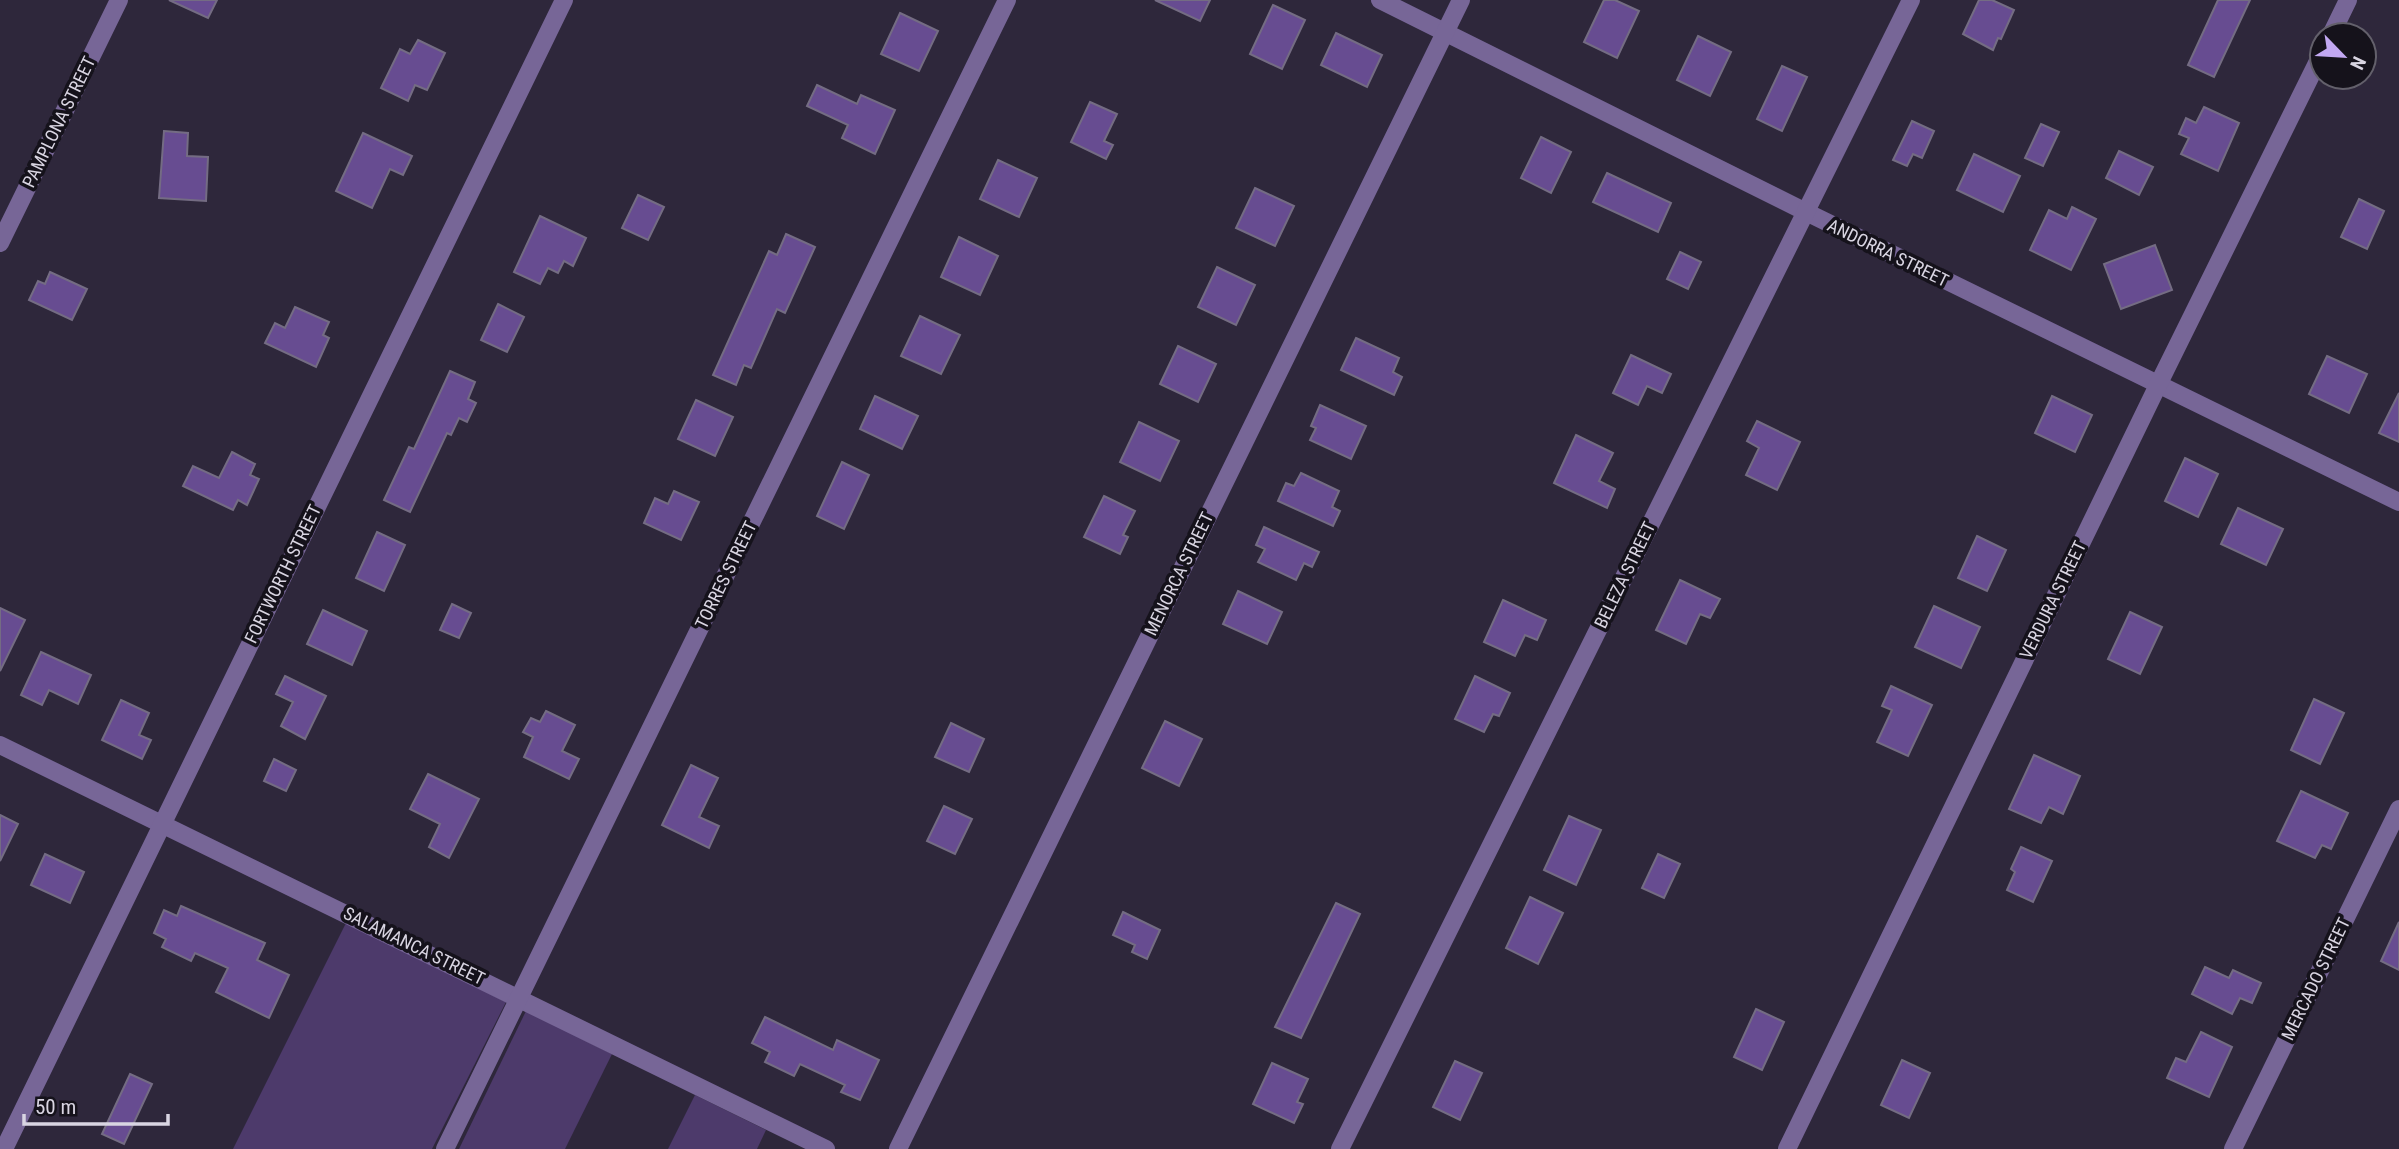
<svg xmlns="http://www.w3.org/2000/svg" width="2399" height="1149" font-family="'Roboto Condensed',sans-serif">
	<rect width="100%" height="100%" fill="#2e273b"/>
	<!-- green -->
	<g fill="#4d3a6b">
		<path d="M346 923 506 1002 432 1149H233Z"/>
		<path d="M526 1011 612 1054 565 1149H459Z"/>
		<path d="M695 1095 766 1130 757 1149H668Z"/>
	</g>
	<!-- building -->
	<g fill="#674c91" stroke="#746c83" stroke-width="2">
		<path d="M169 0H217L208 18Z"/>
		<path d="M1155 0H1210L1200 21Z"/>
		<path d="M1604 0H1615L1639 11 1617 58 1584 42Z"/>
		<path d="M1979 0H1992L2014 10 2001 39 1998 38 1993 50 1963 34Z"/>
		<path d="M2218 0H2250L2214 77 2188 65Z"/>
		<path d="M1273 5 1305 20 1282 69 1250 54Z"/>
		<path d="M900 13 938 31 919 71 881 54Z"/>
		<path d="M1336 33 1382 55 1367 87 1321 65Z"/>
		<path d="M1698 36 1731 52 1710 96 1677 80Z"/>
		<path d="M418 40 445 53 427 90 415 85 408 101 381 88 400 49 410 54Z"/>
		<path d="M1782 66 1807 77 1782 131 1757 119Z"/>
		<path d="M817 85 857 104 861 95 895 110 875 154 842 138 848 125 807 106Z"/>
		<path d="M1090 102 1117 114 1104 141 1113 145 1106 159 1071 142Z"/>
		<path d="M2204 107 2239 123 2218 171 2181 154 2189 138 2179 134 2186 118 2196 123Z"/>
		<path d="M1912 121 1934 131 1922 158 1913 154 1907 166 1893 160Z"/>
		<path d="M2041 124 2059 132 2043 166 2025 158Z"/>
		<path d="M164 131 188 133 187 156 208 157 206 201 159 198Z"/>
		<path d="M363 133 412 156 403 175 390 169 372 208 336 191Z"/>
		<path d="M1541 137 1571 152 1551 193 1521 178Z"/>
		<path d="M2119 151 2153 167 2139 195 2106 178Z"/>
		<path d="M1974 154 2020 176 2003 212 1957 190Z"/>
		<path d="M998 160 1037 178 1019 217 980 199Z"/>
		<path d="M1607 173 1671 203 1658 232 1593 202Z"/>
		<path d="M1255 188 1294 206 1275 246 1236 228Z"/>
		<path d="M638 195 664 207 648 240 622 228Z"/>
		<path d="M2359 199 2384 211 2367 249 2341 237Z"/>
		<path d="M2072 207 2096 219 2071 270 2030 250 2049 210 2067 219Z"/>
		<path d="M540 216 586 238 573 266 564 261 558 273 548 268 540 284 514 272Z"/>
		<path d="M786 234 815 247 785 313 777 309 751 368 744 365 736 385 713 375 769 251 777 255Z"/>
		<path d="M959 237 998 256 980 295 941 277Z"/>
		<path d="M2155 245 2172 290 2121 309 2104 264Z"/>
		<path d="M1680 252 1701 262 1688 289 1667 279Z"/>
		<path d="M1217 267 1255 285 1236 325 1198 307Z"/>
		<path d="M50 272 87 289 72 320 29 300 38 281 45 284Z"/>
		<path d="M498 304 524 317 507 352 481 340Z"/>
		<path d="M295 307 329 322 323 335 329 338 316 367 265 343 275 323 285 328Z"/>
		<path d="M920 316 960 335 941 374 901 356Z"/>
		<path d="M1356 338 1399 358 1393 372 1402 377 1394 395 1341 370Z"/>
		<path d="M1178 346 1216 364 1198 402 1160 384Z"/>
		<path d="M1631 355 1671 374 1662 393 1647 386 1638 405 1613 393Z"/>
		<path d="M2327 356 2367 374 2349 413 2309 394Z"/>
		<path d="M450 371 475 382 468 399 476 403 467 422 459 418 451 435 447 433 410 512 384 500 409 447 414 449Z"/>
		<path d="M2399 393V442L2379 433Z"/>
		<path d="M875 396 918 416 902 449 860 429Z"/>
		<path d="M2052 396 2092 415 2075 452 2035 433Z"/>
		<path d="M696 400 733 417 715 456 678 439Z"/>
		<path d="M1320 405 1366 426 1351 459 1310 440 1316 428 1311 426Z"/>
		<path d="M1757 421 1800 442 1777 490 1746 475 1759 448 1747 441Z"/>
		<path d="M1139 422 1179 441 1160 481 1120 462Z"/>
		<path d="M1576 435 1613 453 1599 481 1615 489 1607 508 1554 483Z"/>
		<path d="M232 452 255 464 250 475 259 479 247 505 238 500 233 510 183 486 193 466 219 478Z"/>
		<path d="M2185 458 2218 474 2198 517 2165 501Z"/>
		<path d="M842 462 869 475 844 529 817 516Z"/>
		<path d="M1301 473 1339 491 1332 507 1340 511 1333 526 1278 501 1286 483 1294 486Z"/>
		<path d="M674 491 699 502 681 540 644 523 655 498 668 504Z"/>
		<path d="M1104 496 1135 511 1123 535 1128 537 1120 554 1084 537Z"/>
		<path d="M2238 508 2283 529 2266 565 2221 544Z"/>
		<path d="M1264 527 1319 552 1312 567 1304 563 1296 580 1258 562 1265 549 1256 545Z"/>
		<path d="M377 532 405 545 384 591 356 578Z"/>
		<path d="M1977 536 2006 550 1987 591 1958 578Z"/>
		<path d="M1680 580 1720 599 1710 618 1700 614 1686 644 1656 630Z"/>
		<path d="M1238 591 1282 612 1267 644 1223 624Z"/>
		<path d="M1503 600 1546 620 1537 640 1525 635 1515 656 1484 642Z"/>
		<path d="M452 604 471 613 459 638 440 630Z"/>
		<path d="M1934 606 1980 627 1961 668 1915 647Z"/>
		<path d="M0 608 25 620 0 671Z"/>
		<path d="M323 610 367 631 352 665 307 644Z"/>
		<path d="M2130 612 2162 627 2140 674 2108 659Z"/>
		<path d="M41 652 91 675 78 704 49 690 42 705 21 695Z"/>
		<path d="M285 676 326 696 305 739 281 726 293 702 276 694Z"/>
		<path d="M1475 676 1510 693 1499 716 1493 714 1484 732 1455 719Z"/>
		<path d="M1891 686 1932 705 1908 756 1877 742 1892 710 1882 706Z"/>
		<path d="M2314 699 2344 713 2320 764 2291 750Z"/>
		<path d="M121 700 149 713 139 735 151 740 142 759 102 740Z"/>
		<path d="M546 711 575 725 562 751 579 759 569 779 524 757 533 737 523 732 531 718 540 722Z"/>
		<path d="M1165 721 1202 739 1179 786 1142 768Z"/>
		<path d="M951 723 984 739 969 772 935 757Z"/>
		<path d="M2034 755 2080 776 2063 814 2049 807 2041 823 2009 809Z"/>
		<path d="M274 759 296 770 286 791 264 781Z"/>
		<path d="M691 765 718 778 699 817 719 826 709 848 662 825Z"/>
		<path d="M428 774 479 799 449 858 429 847 440 824 410 809Z"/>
		<path d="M2301 791 2348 813 2331 849 2322 845 2315 858 2277 841Z"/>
		<path d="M944 806 972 819 955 854 927 841Z"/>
		<path d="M0 815 18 824 0 861Z"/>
		<path d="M1569 816 1601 830 1576 885 1544 870Z"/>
		<path d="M2021 847 2052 861 2033 902 2007 890 2015 872 2011 869Z"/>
		<path d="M45 854 84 872 70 903 31 885Z"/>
		<path d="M1658 854 1680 864 1664 898 1642 888Z"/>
		<path d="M1530 897 1563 913 1538 964 1506 948Z"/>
		<path d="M1336 903 1360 914 1301 1038 1275 1027Z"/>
		<path d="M181 906 265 943 257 960 289 975 269 1018 216 992 228 968 195 953 191 961 162 947 166 939 154 933 164 910 177 916Z"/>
		<path d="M1123 912 1160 930 1147 959 1132 952 1135 945 1113 935Z"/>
		<path d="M2399 922V970L2381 961Z"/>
		<path d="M2205 967 2229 978 2233 970 2261 983 2252 1003 2240 998 2232 1014 2192 994Z"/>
		<path d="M1756 1009 1784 1022 1762 1070 1734 1057Z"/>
		<path d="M765 1017 833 1050 837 1040 879 1060 860 1100 841 1092 845 1085 800 1064 794 1076 765 1062 770 1052 752 1043Z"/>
		<path d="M2201 1032 2232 1047 2209 1097 2167 1078 2176 1058 2186 1062Z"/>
		<path d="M1902 1060 1930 1073 1909 1118 1881 1105Z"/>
		<path d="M1455 1061 1482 1073 1460 1120 1433 1107Z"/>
		<path d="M1272 1063 1308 1079 1297 1102 1303 1104 1294 1123 1253 1104Z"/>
		<path d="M130 1074 152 1084 124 1144 102 1134Z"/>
	</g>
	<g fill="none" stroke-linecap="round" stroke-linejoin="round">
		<!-- minor -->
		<g stroke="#776697" stroke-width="18">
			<path d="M1380 0 1806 212 2399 502"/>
			<path d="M2331 35 2348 0"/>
			<path d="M0 243 119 0"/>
			<path d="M0 745 826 1149"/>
			<path d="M4 1149 564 0"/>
			<path d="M445 1149 1007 0"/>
			<path d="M898 1149 1461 0"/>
			<path d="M1340 1149 1911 0"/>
			<path d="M1787 1149 2159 383 2322 53"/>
			<path d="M2233 1149 2399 809"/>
		</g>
	</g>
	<g text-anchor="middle" stroke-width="7" stroke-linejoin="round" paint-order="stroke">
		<!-- street labels -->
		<g font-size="18" fill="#d9d5e2" stroke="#15121b">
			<text transform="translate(59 122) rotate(-64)" y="6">PAMPLONA STREET</text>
			<text transform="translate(1888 253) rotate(26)" y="6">ANDORRA STREET</text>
			<text transform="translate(283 574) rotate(-64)" y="6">FORTWORTH STREET</text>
			<text transform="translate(1179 574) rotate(-64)" y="6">MENORCA STREET</text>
			<text transform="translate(726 575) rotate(-64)" y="6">TORRES STREET</text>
			<text transform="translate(1625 575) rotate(-64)" y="6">BELEZA STREET</text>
			<text transform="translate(2053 600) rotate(-64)" y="6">VERDURA STREET</text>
			<text transform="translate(414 946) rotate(26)" y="6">SALAMANCA STREET</text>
			<text transform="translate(2316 979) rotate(-64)" y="6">MERCADO STREET</text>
		</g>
	</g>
	<!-- north arrow -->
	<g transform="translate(2343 56) rotate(115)"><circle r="33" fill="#15121b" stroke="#63606b" stroke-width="2"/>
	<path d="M0-5L12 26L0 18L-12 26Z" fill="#c2a8f2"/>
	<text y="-10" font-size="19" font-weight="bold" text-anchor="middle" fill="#d9d5e2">N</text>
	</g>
	<!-- scale -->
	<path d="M24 1114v10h144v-10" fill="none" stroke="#d9d5e2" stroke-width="3.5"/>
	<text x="35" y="1114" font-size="21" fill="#d9d5e2" stroke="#15121b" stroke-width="5" paint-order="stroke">50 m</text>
</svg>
